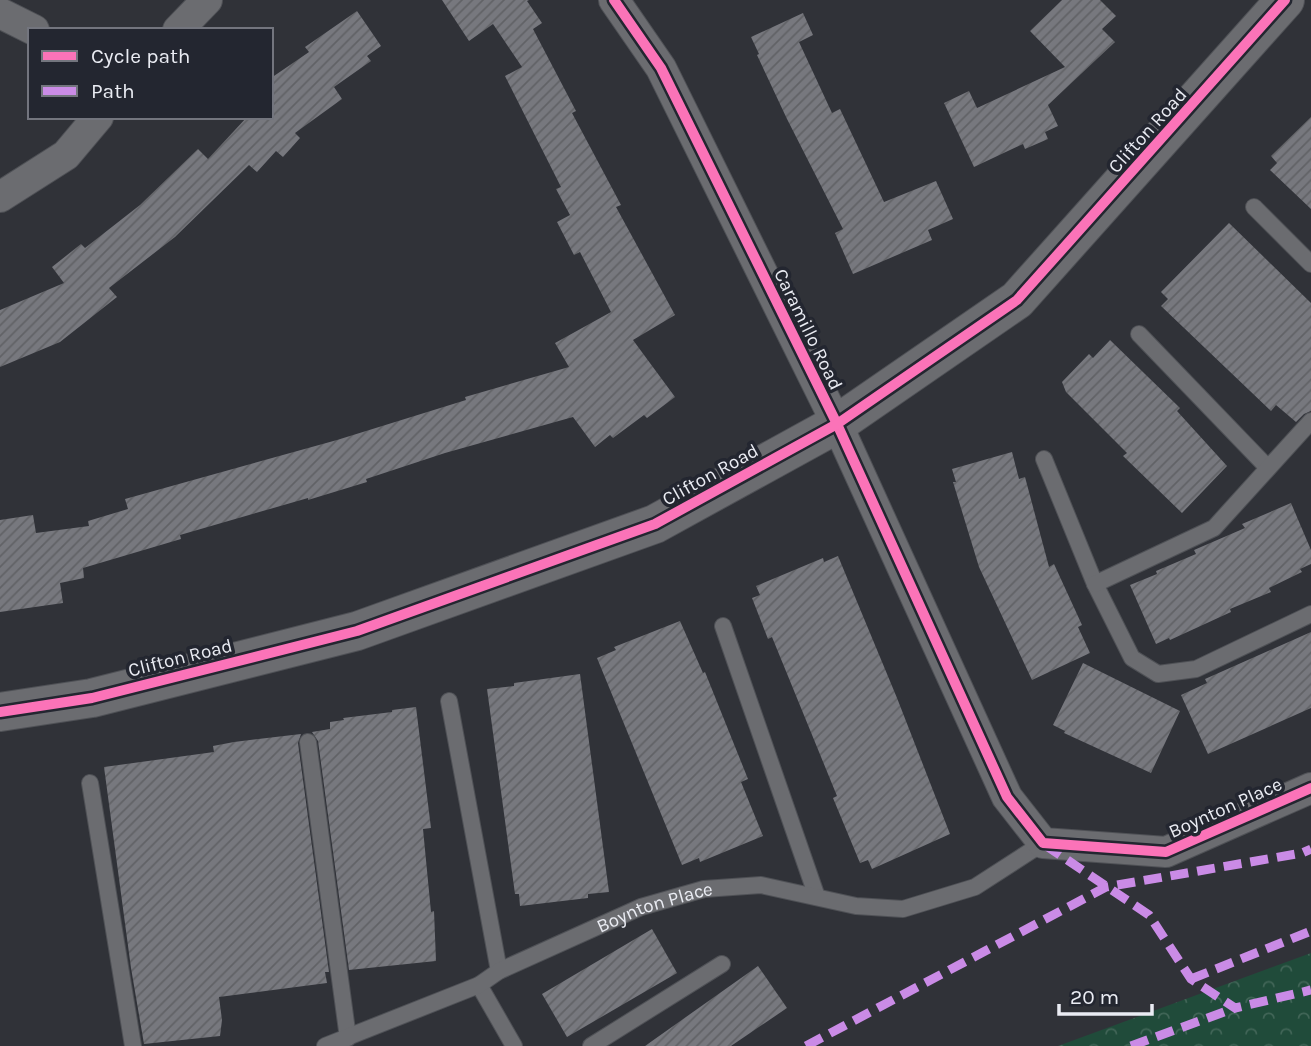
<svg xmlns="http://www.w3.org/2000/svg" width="1311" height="1046" font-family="Karla,sans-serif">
	<defs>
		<pattern id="forest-crowns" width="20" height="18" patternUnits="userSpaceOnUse" patternTransform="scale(1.75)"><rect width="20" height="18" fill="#204b3a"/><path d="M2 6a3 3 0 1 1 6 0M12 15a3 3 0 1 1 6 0" fill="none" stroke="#416557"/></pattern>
		<pattern id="building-hatch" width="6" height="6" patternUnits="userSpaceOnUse" patternTransform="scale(1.75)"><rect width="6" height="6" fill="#77787e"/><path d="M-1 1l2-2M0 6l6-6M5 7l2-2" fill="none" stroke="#616266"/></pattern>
	</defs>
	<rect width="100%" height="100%" fill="#303238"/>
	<!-- forest -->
	<path fill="url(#forest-crowns)" d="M1311 953V1046H1058Z"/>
	<!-- building -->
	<g fill="url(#building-hatch)">
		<path d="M442 0H529L527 1 542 23 533 29 576 111 572 113 621 205 616 207 675 315 633 340 675 397 647 418 644 415 613 438 610 435 595 447 573 417 445 453 366 479 367 482 308 500V498L180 535 181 539 83 568 84 578 60 583 63 603 0 612V520L33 515 36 533 89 526 88 521 128 509 125 499 337 440 466 400 465 397 569 367 555 343 611 312 580 252 574 255 557 222 570 215 556 189 561 187 505 76 522 67 493 24 469 41Z"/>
		<path d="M1062 0H1100L1116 16 1102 29 1115 42 1048 105 1058 126 1045 132 1048 139 1025 149 1023 144 974 167 944 103 969 91 977 108 1065 67 1030 31Z"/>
		<path d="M357 11 381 46 367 56 371 61 334 87 342 99 295 133 300 138 283 157 276 151 257 172 249 165 175 237 109 288 117 297 60 342 0 367V310L64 283 52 267 81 244 85 248 140 205 198 149 208 159 247 117H271V78L309 52 305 47Z"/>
		<path d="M803 13 813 35 799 42 832 113 840 109 884 202 936 181 953 219 928 230 932 240 853 274 835 233 843 229 787 119 757 55 759 54 751 37Z"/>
		<path d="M1311 117V209L1270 170 1277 163 1271 156Z"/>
		<path d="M1229 223 1311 303V411L1304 414 1296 422 1276 405 1271 411 1161 306 1168 299 1161 292Z"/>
		<path d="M1110 340 1180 408 1177 411 1227 466 1182 513 1123 456 1127 453 1066 392 1062 382 1089 354 1093 358Z"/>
		<path d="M1012 452 1019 479 1025 477 1049 567 1054 564 1082 625 1078 627 1090 653 1032 680 979 567 953 482H956L952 469Z"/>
		<path d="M1291 503 1311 550V564L1300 569 1302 572 1269 588 1271 592 1230 609 1231 612 1170 640 1169 638 1156 644 1130 585 1157 574 1156 571 1196 554 1194 550 1245 528 1242 524Z"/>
		<path d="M838 556 897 698 950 834 872 869 868 860 860 863 833 798 837 796 772 637 768 639 752 598 760 595 756 586 823 558 824 562Z"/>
		<path d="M680 621 703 673 705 672 748 779 741 782 763 836 700 862 699 858 682 865 597 658 616 650 614 647Z"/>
		<path d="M1311 632V708L1208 754 1181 695 1207 683 1205 679Z"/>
		<path d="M1083 663 1180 711 1151 773 1064 733 1065 731 1053 725Z"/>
		<path d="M580 674 609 892 588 894V898L520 906 519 894H515L487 689 514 686V683Z"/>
		<path d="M416 707 431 828 423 829 431 912 434 911 436 961 349 970 318 741 312 732 330 729V722L344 720 343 718 392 712V710Z"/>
		<path d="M301 734 298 743 329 972H325L327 983 219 997 222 1020 220 1036 144 1044 131 968 104 767 214 752 213 746 234 742Z"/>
		<path d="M652 929 677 973 567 1037 542 994Z"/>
		<path d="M758 966 787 1008 731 1046H645Z"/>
	</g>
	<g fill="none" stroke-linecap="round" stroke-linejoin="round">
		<!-- service casing -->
		<g stroke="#4f5156" stroke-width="18">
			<g id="service">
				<path d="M1254 207 1311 264"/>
				<path d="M1139 334 1268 468"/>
				<path d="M1044 459 1095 584 1132 658 1158 674 1196 669 1311 614"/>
				<path d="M1095 584 1214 528 1311 421"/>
				<path d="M723 626 817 897"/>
				<path d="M449 701 499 971"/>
				<path d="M308 742 348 1038"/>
				<path d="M90 783 133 1046"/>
				<path d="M479 985 514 1046"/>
				<path id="s1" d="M325 1046 479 985 499 971 641 907 704 889 761 885 856 906 903 909 975 887 1043 843"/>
				<path d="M591 1046 722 964"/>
			</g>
		</g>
		<!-- minor casing -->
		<g stroke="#4f5156" stroke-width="32">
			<g id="minor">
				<path d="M614 0 661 68 837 424 1007 797 1043 843 1166 852 1311 788"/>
				<path d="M0 13 34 30"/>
				<path d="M178 30 207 0"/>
				<path d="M0 197 66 155 98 117"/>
			</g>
		</g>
		<!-- secondary casing -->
		<g stroke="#4f5156" stroke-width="40">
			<path id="secondary" d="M0 712 92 698 357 631 655 524 837 424 1017 300 1285 0"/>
		</g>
		<!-- service -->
		<use href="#service" stroke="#6b6c70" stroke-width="16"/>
		<!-- minor -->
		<use href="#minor" stroke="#6b6c70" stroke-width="30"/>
		<!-- secondary -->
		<use href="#secondary" stroke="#6b6c70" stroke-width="38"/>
		<!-- quiet -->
		<g stroke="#ca8be6" stroke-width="9" stroke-dasharray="18 9" stroke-linecap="butt">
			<path d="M1045 845 1149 915 1191 979 1235 1008 1311 990"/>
			<path d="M1191 979 1311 931"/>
			<path d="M806 1046 1106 887 1302 853 1311 849"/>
			<path d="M1131 1046 1235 1008"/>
		</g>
		<!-- cycleway casing -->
		<g stroke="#232630" stroke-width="15">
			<g id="cycleway">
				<path d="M614 0 661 68 837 424 1007 797 1043 843 1166 852 1311 788"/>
				<path d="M0 712 92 698 357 631 655 524 837 424 1017 300 1285 0"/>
			</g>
		</g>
		<!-- cycleway -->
		<use href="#cycleway" stroke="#fb73b8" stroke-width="10"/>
	</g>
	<g text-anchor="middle" stroke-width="7" stroke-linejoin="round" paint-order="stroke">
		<!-- street labels -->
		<g font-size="19" fill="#eaecf3" stroke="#232630">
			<text transform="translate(1147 130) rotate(-48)" y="7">Clifton Road</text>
			<text transform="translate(809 329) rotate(64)" y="7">Caramillo Road</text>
			<text transform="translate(710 474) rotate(-29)" y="7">Clifton Road</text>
			<text transform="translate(180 657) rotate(-14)" y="7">Clifton Road</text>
			<text transform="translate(1225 807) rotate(-24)" y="7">Boynton Place</text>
			<text dy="7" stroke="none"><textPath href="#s1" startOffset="359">Boynton Place</textPath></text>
		</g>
	</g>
	<!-- legend -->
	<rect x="28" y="28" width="245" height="91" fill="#232630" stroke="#73757e" stroke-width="2"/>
	<rect x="42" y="51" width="35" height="10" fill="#fb73b8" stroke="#73757e" stroke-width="2"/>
	<text x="91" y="63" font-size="21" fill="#eaecf3">Cycle path</text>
	<rect x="42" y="86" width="35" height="10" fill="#ca8be6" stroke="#73757e" stroke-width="2"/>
	<text x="91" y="98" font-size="21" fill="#eaecf3">Path</text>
	<!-- scale -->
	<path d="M1059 1004v10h93v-10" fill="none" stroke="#eaecf3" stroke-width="3.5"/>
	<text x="1070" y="1004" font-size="21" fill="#eaecf3" stroke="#232630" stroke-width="5" paint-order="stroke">20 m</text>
</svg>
